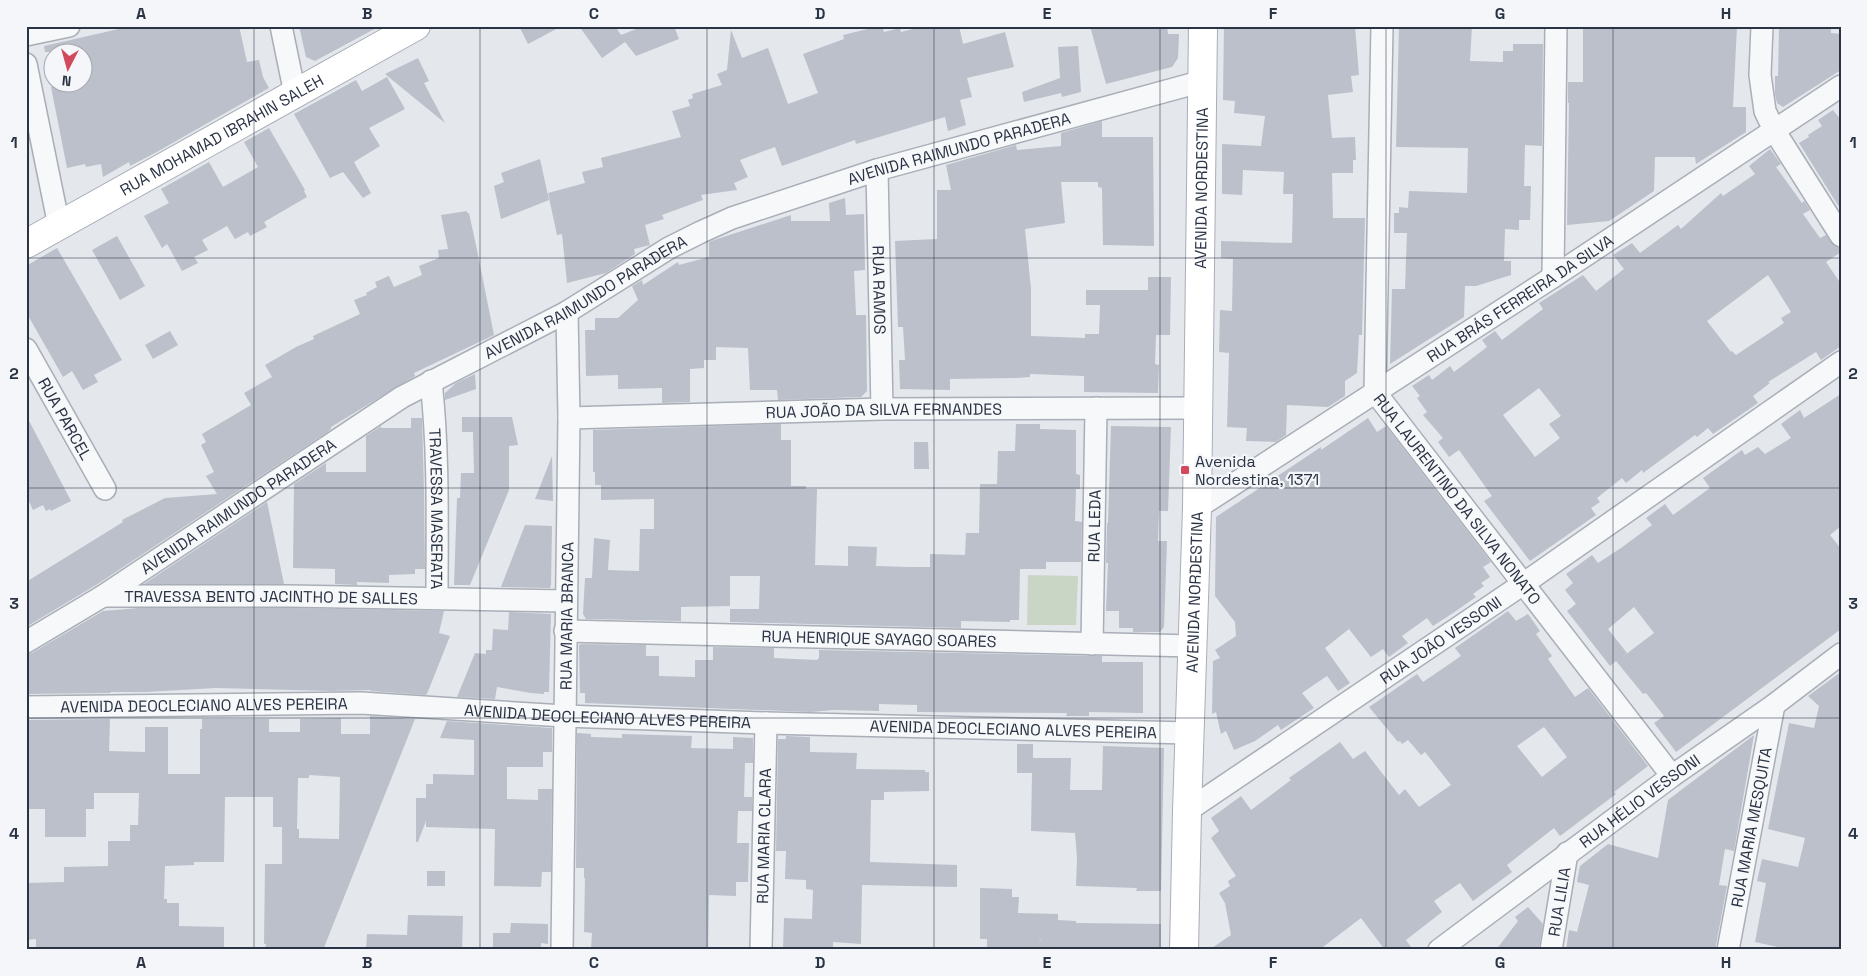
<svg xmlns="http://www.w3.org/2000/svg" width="1867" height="976" font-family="'Space Grotesk',sans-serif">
	<rect width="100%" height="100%" fill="#e4e7ec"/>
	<!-- green -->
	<path fill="#c9d6c5" d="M1028 575 1078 576 1076 625H1027Z"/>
	<!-- building -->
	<g fill="#bbc0ca" fill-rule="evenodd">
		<path d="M132 26H239L247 62 259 60 263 77 269 88 155 153 130 166 129 162 103 177 101 164 86 167 85 164 67 168 51 87 64 84V82H82V52H45L44 46Z"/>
		<path d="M299 26H380L315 61 306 57Z"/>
		<path d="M519 26H562L528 44Z"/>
		<path d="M579 26H615L621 35 644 26H674L679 39 636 56 625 42 602 58Z"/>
		<path d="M880 26H882L884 32 900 28 901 32 925 26H959L963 44 1005 32 1014 67 967 78 972 97 960 100 966 125 948 131 945 117 856 144 855 140 782 166 775 147 740 160 748 177 734 183 737 190 701 195 703 200 662 215 664 219 645 225 650 245 634 249 635 254 606 273 567 283 562 234 557 235 548 193 585 183 582 172 603 167 601 158 681 137 672 111 690 106 688 100 693 98 692 94 722 85 717 74 727 70 731 30 742 58 768 48 788 104 818 93 803 54 844 39 843 35Z"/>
		<path d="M1090 26H1167L1168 34H1179L1178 58 1172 67 1106 84Z"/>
		<path d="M1224 26H1355L1359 75 1351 76 1353 92 1328 95 1332 138 1355 137 1356 160H1353V173H1332L1333 218H1365L1362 335H1359L1357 373 1345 381V396L1328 407 1287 405 1286 435 1276 442 1246 441 1247 428 1227 427 1229 353 1219 352 1220 310 1232 311 1233 259 1221 258V241L1292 243 1293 194H1283L1284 172 1243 170 1242 195 1222 194V144L1261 146 1265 116 1234 113 1235 101 1223 100Z"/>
		<path d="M1399 26H1472L1470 61 1503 62V51H1513V44H1543L1542 146 1525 145 1524 186H1531L1530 220H1519V230L1505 229 1504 261H1511V275L1476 286H1465L1464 317 1390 364 1392 289H1405L1406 260 1407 233H1394V213H1399V207L1408 208 1409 191 1467 193 1468 148 1396 147Z"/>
		<path d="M1583 26H1737L1733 107H1746V132L1696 164 1695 157H1655L1654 191 1609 221 1567 225 1569 103H1568V82H1583Z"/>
		<path d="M1779 26H1831V33L1841 34V70L1783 107 1777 103 1775 94V76H1778Z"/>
		<path d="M1078 46 1081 92 1062 97 1061 93 1024 102 1022 92 1060 78 1058 47Z"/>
		<path d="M418 58 429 81 424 83 445 123 385 74Z"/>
		<path d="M387 77 405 109 369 128 380 146 354 162 371 193 363 198 343 172 330 178 294 114 356 80 362 91Z"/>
		<path d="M1833 110 1841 120V210L1799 143 1809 137 1808 135 1822 126 1818 120Z"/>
		<path d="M1102 121V137H1153L1154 246 1103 245 1102 188 1098 187V182H1061L1065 223 1025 229 1031 289V336L1085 338V334H1099L1100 305H1086V290H1148V277H1171L1170 335H1156L1155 364 1159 365 1158 393 1084 392V376L1030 374V377L1015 378 950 379V390L900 389 899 360H905L903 327H898L895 241 937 239V190H951L946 165 1016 145 1017 150 1061 146V133Z"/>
		<path d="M269 128 305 190 304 191 307 197 264 222 267 227 250 236 248 232 235 239 227 226 202 240 208 250 194 257 198 263 182 271 167 244 162 248 144 216 169 203 161 189 209 162 223 187 258 167 244 142Z"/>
		<path d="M1770 149 1781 164 1776 167 1802 203 1804 201 1810 210 1803 214 1820 238 1826 235 1835 247 1841 248V252L1826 262 1841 284V346L1821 360 1816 352 1768 382 1770 383 1753 396 1758 403 1713 434 1708 428 1697 437 1695 435 1643 473 1642 470 1626 483 1622 478 1597 498 1600 502 1591 508 1596 515 1530 561 1484 501 1492 496 1459 450 1449 457 1438 442 1443 438 1423 415 1427 412 1417 398 1420 396 1412 386 1429 375 1432 380 1450 366 1454 372 1487 347 1482 340 1495 331 1502 340 1543 309 1539 303 1583 275 1596 291 1624 269 1613 255 1632 243 1640 253 1678 225 1681 229 1721 193 1723 196 1755 174 1749 166ZM1768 275 1791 312 1781 318 1784 323 1736 355 1732 351 1731 352 1707 321ZM1539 388 1561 416 1549 424 1560 438 1535 457 1503 415Z"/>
		<path d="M540 159 549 200 501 219 494 186 504 182 501 173Z"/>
		<path d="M845 198 846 215 864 214 865 270 854 271 856 315H866L867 391 861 397 778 400 777 390H750L748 348 716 347V360H704V368L690 369V402L662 403V388L618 389V375L586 376 585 330H595V318H618L638 300 632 286 642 280 643 285 678 262 679 265 709 257V242L714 240 791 215V221H830L829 203Z"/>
		<path d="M467 211V213H469L477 250 494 335 414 373 415 376 331 427V429L326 433 96 585 26 627V582L123 522 122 520 165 498 217 494 206 476 214 472 201 445 206 442 202 434 251 405 244 393 272 377 265 365 296 347 314 339 313 336 360 314 354 300 367 295 366 293 377 287 375 282 389 276 394 287 422 275 419 266 439 258 438 250 448 249 441 215Z"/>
		<path d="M117 236 145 286 120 300 92 250Z"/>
		<path d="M57 248 122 360 94 375 98 382 83 390 72 371 63 377 26 312V266Z"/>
		<path d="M170 331 178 345 153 359 145 345Z"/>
		<path d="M475 374 476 389 445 400V393L456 383Z"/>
		<path d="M1841 394V526L1830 535 1841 549V629L1676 752 1654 723 1664 716 1646 693 1643 694 1616 661 1610 666 1567 611 1576 604 1565 590 1573 583 1566 574 1592 555 1598 563 1621 548 1652 525 1646 518 1665 504 1673 515 1710 488 1703 478 1742 450 1745 455 1758 447 1765 454 1791 438 1781 424 1800 410 1804 418ZM1634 607 1654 633 1621 658 1627 653 1608 629Z"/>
		<path d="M26 415 71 501 51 511 50 509 46 511 43 505 33 510 26 495Z"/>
		<path d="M462 417H512L518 445 509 446V490L470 585H454L457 498H460L461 473H474L473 432H462Z"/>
		<path d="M411 418H422L424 490 425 569H415V574L389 575V583L357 582V585L335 584V569L293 568 294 484 326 463V472H366V436L381 426V428H411Z"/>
		<path d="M1368 418 1377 432 1386 426 1491 562 1483 567 1490 577 1481 583 1484 586 1473 594 1476 597 1453 613 1433 626 1427 618 1402 636 1408 643 1389 657 1383 649 1371 657 1349 629 1325 648 1350 683 1338 691 1327 676 1302 693 1314 708 1281 730 1278 725 1255 741 1234 750 1226 731 1221 734 1216 712 1212 714 1213 661 1220 658 1215 650 1236 636 1235 622 1215 596 1216 517 1321 447V450Z"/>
		<path d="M781 424V440H791V486H806V489H817L815 565 848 566V546L877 547 876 566 907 567H930V554L965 555 966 533H979L980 484H997L998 451H1015L1016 424H1040V429L1076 430V474L1080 475V489H1076L1075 521 1082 522 1081 562H1046V569H1020L1019 620H1010V622L961 621V628L730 622V609H759L760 576H730V606L681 607V621L586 619 583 614 585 578H592L594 538 610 540 608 570 639 571 640 529H654V499L601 500V485H595V472H593V430Z"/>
		<path d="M1111 426 1171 427 1168 511H1159L1158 541H1167L1164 627 1160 632H1133V628H1119V611H1106L1108 563H1106L1107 523H1108Z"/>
		<path d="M914 442H928L929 469H914Z"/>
		<path d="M552 456 553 501 535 499Z"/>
		<path d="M267 502 284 584H144Z"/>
		<path d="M525 525 552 526 551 585 550 588 501 587Z"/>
		<path d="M139 608H289L444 611 439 633 450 636 427 694 425 695 371 691V690L331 691 216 688 146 692H111L110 693 26 694V654L32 653 103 611Z"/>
		<path d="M1508 611 1516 621 1528 614 1540 631 1536 634 1552 656 1548 659 1575 697 1588 688 1648 766 1614 792 1616 794 1560 836 1554 828 1507 865 1512 872 1473 901 1460 883 1434 901 1442 912 1406 940 1413 950H1385L1361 918 1319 950H1209L1231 935 1225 903 1219 893 1230 886 1228 881 1236 876 1211 838 1219 831 1211 818 1241 796 1251 810 1291 780 1289 778 1340 742 1353 759 1365 751 1399 795 1405 789 1419 807 1451 785 1425 752 1421 755 1408 740 1402 744 1400 741 1398 742 1369 707 1417 674 1423 682 1461 656 1455 648ZM1544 727 1567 757 1542 777 1517 746Z"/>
		<path d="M509 612 551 614 549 692H544V694L531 693 497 687 495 699 457 697 475 653 486 654V650H492L493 629 508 630Z"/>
		<path d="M582 644 646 645V656H659V676L695 677V660H713V647L774 648V658L817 660 819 658V650L1102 656V662H1143V713L1089 712V716H1066L1067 713 917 712V705L879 704V711L834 710 811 712 585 703V693H580L579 645Z"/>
		<path d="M1841 672V950H1782V948L1755 942 1766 883 1757 881 1762 859 1798 867 1805 838 1768 829 1789 723 1814 728 1819 706 1808 696Z"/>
		<path d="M370 716 415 719 323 950H265L266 944H264L265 864H282V827H273V797H225L224 862H194V865L165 866 164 899H167V903H179V926L224 927V949L36 950V939L26 940V883L64 882V867L108 866V841H130V825H138L139 793H94V809H86V837H45V809H26V720L110 719 109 751 145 752V727H168V774H200V729H202V719H269V732H300V719L341 718V734H370ZM309 775 340 777 339 839 299 838V829H297L298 778H309Z"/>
		<path d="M447 721 552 728V752H543V767H507V799L538 800V789H552L551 872H542L541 887 494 886 495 829 426 827V821L418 842H416V798H426V784H433V774L474 775V740L440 738Z"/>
		<path d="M577 733 591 734V737L622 738V734L692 736 691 748 733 749V737L753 738V763H745L744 797H752V811H738L737 843H749L748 882H736V896L709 895 708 950 591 949 592 933 584 932 585 878H584V868H576Z"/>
		<path d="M1754 735 1734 851 1725 849 1719 885 1727 886 1715 950H1566L1569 930 1577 932 1589 885 1577 882 1580 866 1608 844 1658 858 1668 800Z"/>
		<path d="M786 736 810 737V752L857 753 856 769 925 770V772H929V791L884 792V800H871L870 862 957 865V887L862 885 861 944 833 942V950H783L784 918 812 919 813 890 806 889V880L785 879 786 851H776L778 739H786Z"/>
		<path d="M1017 744H1033V758H1071L1070 790H1102L1103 746 1164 748 1161 891H1136L1137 888 1076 886 1077 858 1075 833 1031 831 1032 773H1017Z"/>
		<rect x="427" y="871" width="18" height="15"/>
		<path d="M980 888 1012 889V897H1019L1018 913 1058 914V920L1076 921V923L1161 924V950H1016L1017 947H987V939H980Z"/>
		<path d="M1528 907 1543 924 1539 950H1496L1518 921 1515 917Z"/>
		<path d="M408 915 463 916 462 950H366L367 934 407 935Z"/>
		<path d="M511 923 548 924V944L541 943V950H493V933H510Z"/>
	</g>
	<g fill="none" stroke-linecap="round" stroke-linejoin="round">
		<!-- street casing -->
		<g stroke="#a9aeb7" stroke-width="24">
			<g id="street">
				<path d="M281 26 295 94"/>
				<path id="s1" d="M1382 26 1375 392 1672 776"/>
				<path d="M1762 26 1760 75 1765 111 1774 130 1841 236"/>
				<path d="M26 35 69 26"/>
				<path d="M26 64 59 226"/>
				<path id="s2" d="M877 170 882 409"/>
				<path d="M1553 277 1556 26"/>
				<path id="s3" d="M26 349 105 489"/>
				<path id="s4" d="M431 381C439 453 437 526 437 598"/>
				<path id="s5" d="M569 418 882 409 1198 408"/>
				<path id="s6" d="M1197 508 1553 277 1841 86"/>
				<path id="s7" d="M103 596H289L566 601"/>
				<path id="s8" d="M565 631 1193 646"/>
				<path id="s9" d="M26 642 103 596 402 397 567 312 669 248 701 232 732 218 877 170 1203 81"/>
				<path id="s10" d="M1092 644 1096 408"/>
				<path id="s11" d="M26 707 361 703 564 716 766 723 1190 733"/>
				<path id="s12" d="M1187 811 1523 584 1841 362"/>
				<path id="s13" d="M562 950 569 418 567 312"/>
				<path id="s14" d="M761 950 766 723"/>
				<path id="s15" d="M1439 950 1672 776 1774 705 1841 654"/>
				<path id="s16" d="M1551 950 1567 853"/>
				<path id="s17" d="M1728 950 1774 705"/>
			</g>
		</g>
		<!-- secondary casing -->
		<g stroke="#a9aeb7" stroke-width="30">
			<g id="secondary">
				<path id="s18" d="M26 244 416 26"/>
				<path id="s19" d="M1184 950 1187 811 1197 508 1203 26"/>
			</g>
		</g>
		<!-- path -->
		<path stroke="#c2c5cb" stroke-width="3" stroke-dasharray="4 4" stroke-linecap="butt" d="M1040 950 1041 934"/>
		<!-- street -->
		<use href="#street" stroke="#f7f8fa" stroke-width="21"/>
		<!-- secondary -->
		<use href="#secondary" stroke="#fff" stroke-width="28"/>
	</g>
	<!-- grid -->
	<path fill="none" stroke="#2b3445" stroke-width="1" stroke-opacity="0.55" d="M254 26V950M480 26V950M707 26V950M934 26V950M1160 26V950M1386 26V950M1613 26V950M26 258H1841M26 488H1841M26 718H1841"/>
	<!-- markers -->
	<rect fill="#d1495b" stroke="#f4f6f9" stroke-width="2" x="1180" y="465" width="10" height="10" rx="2.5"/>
	<g text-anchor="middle" stroke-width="4.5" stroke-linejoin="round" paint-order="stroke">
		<!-- street labels -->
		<g font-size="16" fill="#2b3445" stroke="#f4f6f9">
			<text dy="6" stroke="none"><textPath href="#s18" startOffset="224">RUA MOHAMAD IBRAHIN SALEH</textPath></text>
			<text dy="6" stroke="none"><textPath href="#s9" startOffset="1062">AVENIDA RAIMUNDO PARADERA</textPath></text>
			<text dy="6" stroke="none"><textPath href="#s19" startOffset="762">AVENIDA NORDESTINA</textPath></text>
			<text dy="6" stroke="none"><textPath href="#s2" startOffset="120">RUA RAMOS</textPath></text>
			<text dy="6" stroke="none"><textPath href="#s9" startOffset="658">AVENIDA RAIMUNDO PARADERA</textPath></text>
			<text dy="6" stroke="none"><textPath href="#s6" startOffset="385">RUA BRÁS FERREIRA DA SILVA</textPath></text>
			<text dy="6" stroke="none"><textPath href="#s5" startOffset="315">RUA JOÃO DA SILVA FERNANDES</textPath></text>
			<text dy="6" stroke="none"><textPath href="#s3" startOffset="80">RUA PARCEL</textPath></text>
			<text dy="6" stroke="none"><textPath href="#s1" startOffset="501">RUA LAURENTINO DA SILVA NONATO</textPath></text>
			<text dy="6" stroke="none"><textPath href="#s9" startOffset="252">AVENIDA RAIMUNDO PARADERA</textPath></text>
			<text dy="6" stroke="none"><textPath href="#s4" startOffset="128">TRAVESSA MASERATA</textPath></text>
			<text dy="6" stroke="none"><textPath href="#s10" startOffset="118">RUA LEDA</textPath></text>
			<text dy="6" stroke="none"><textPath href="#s19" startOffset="358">AVENIDA NORDESTINA</textPath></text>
			<text dy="6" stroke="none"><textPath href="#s7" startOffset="168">TRAVESSA BENTO JACINTHO DE SALLES</textPath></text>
			<text dy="6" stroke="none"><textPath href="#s13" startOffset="334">RUA MARIA BRANCA</textPath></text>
			<text dy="6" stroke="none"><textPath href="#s8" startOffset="314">RUA HENRIQUE SAYAGO SOARES</textPath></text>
			<text dy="6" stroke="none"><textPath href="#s12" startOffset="306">RUA JOÃO VESSONI</textPath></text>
			<text dy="6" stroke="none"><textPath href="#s11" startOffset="178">AVENIDA DEOCLECIANO ALVES PEREIRA</textPath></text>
			<text dy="6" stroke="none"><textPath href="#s11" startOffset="582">AVENIDA DEOCLECIANO ALVES PEREIRA</textPath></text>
			<text dy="6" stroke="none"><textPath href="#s11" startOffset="988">AVENIDA DEOCLECIANO ALVES PEREIRA</textPath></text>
			<text dy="6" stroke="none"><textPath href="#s15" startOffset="250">RUA HÉLIO VESSONI</textPath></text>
			<text dy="6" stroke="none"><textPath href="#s17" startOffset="125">RUA MARIA MESQUITA</textPath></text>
			<text dy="6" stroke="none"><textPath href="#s14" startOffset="114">RUA MARIA CLARA</textPath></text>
			<text dy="6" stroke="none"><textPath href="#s16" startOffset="49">RUA LILIA</textPath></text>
		</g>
		<!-- poi labels -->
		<g font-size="16" fill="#2b3445" stroke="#f4f6f9" text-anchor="start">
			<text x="1195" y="467">Avenida<tspan x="1195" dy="18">Nordestina, 1371</tspan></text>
		</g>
	</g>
	<!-- border -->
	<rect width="1867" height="976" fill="none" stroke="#f4f6f9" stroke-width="55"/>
	<!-- north arrow -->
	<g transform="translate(68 68) rotate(186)"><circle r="24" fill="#f4f6f9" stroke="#a4a8b1"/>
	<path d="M0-4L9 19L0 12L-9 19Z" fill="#d1495b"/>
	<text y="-8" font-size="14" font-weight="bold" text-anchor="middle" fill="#2b3445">N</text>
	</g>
	<rect x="28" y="28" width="1812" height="920" fill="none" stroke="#2b3445" stroke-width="2"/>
	<g font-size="16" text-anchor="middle" font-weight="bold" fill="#2b3445">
		<text x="141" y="19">A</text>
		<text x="367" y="19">B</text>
		<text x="594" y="19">C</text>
		<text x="820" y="19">D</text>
		<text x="1047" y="19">E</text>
		<text x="1273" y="19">F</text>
		<text x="1500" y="19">G</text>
		<text x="1726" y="19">H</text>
		<text x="14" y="148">1</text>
		<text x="1853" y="148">1</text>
		<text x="14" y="379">2</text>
		<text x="1853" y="379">2</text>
		<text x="14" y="609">3</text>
		<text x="1853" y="609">3</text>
		<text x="14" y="839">4</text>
		<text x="1853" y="839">4</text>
		<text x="141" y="968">A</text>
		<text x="367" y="968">B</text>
		<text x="594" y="968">C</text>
		<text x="820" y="968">D</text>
		<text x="1047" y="968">E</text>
		<text x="1273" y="968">F</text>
		<text x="1500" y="968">G</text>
		<text x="1726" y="968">H</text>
	</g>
</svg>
